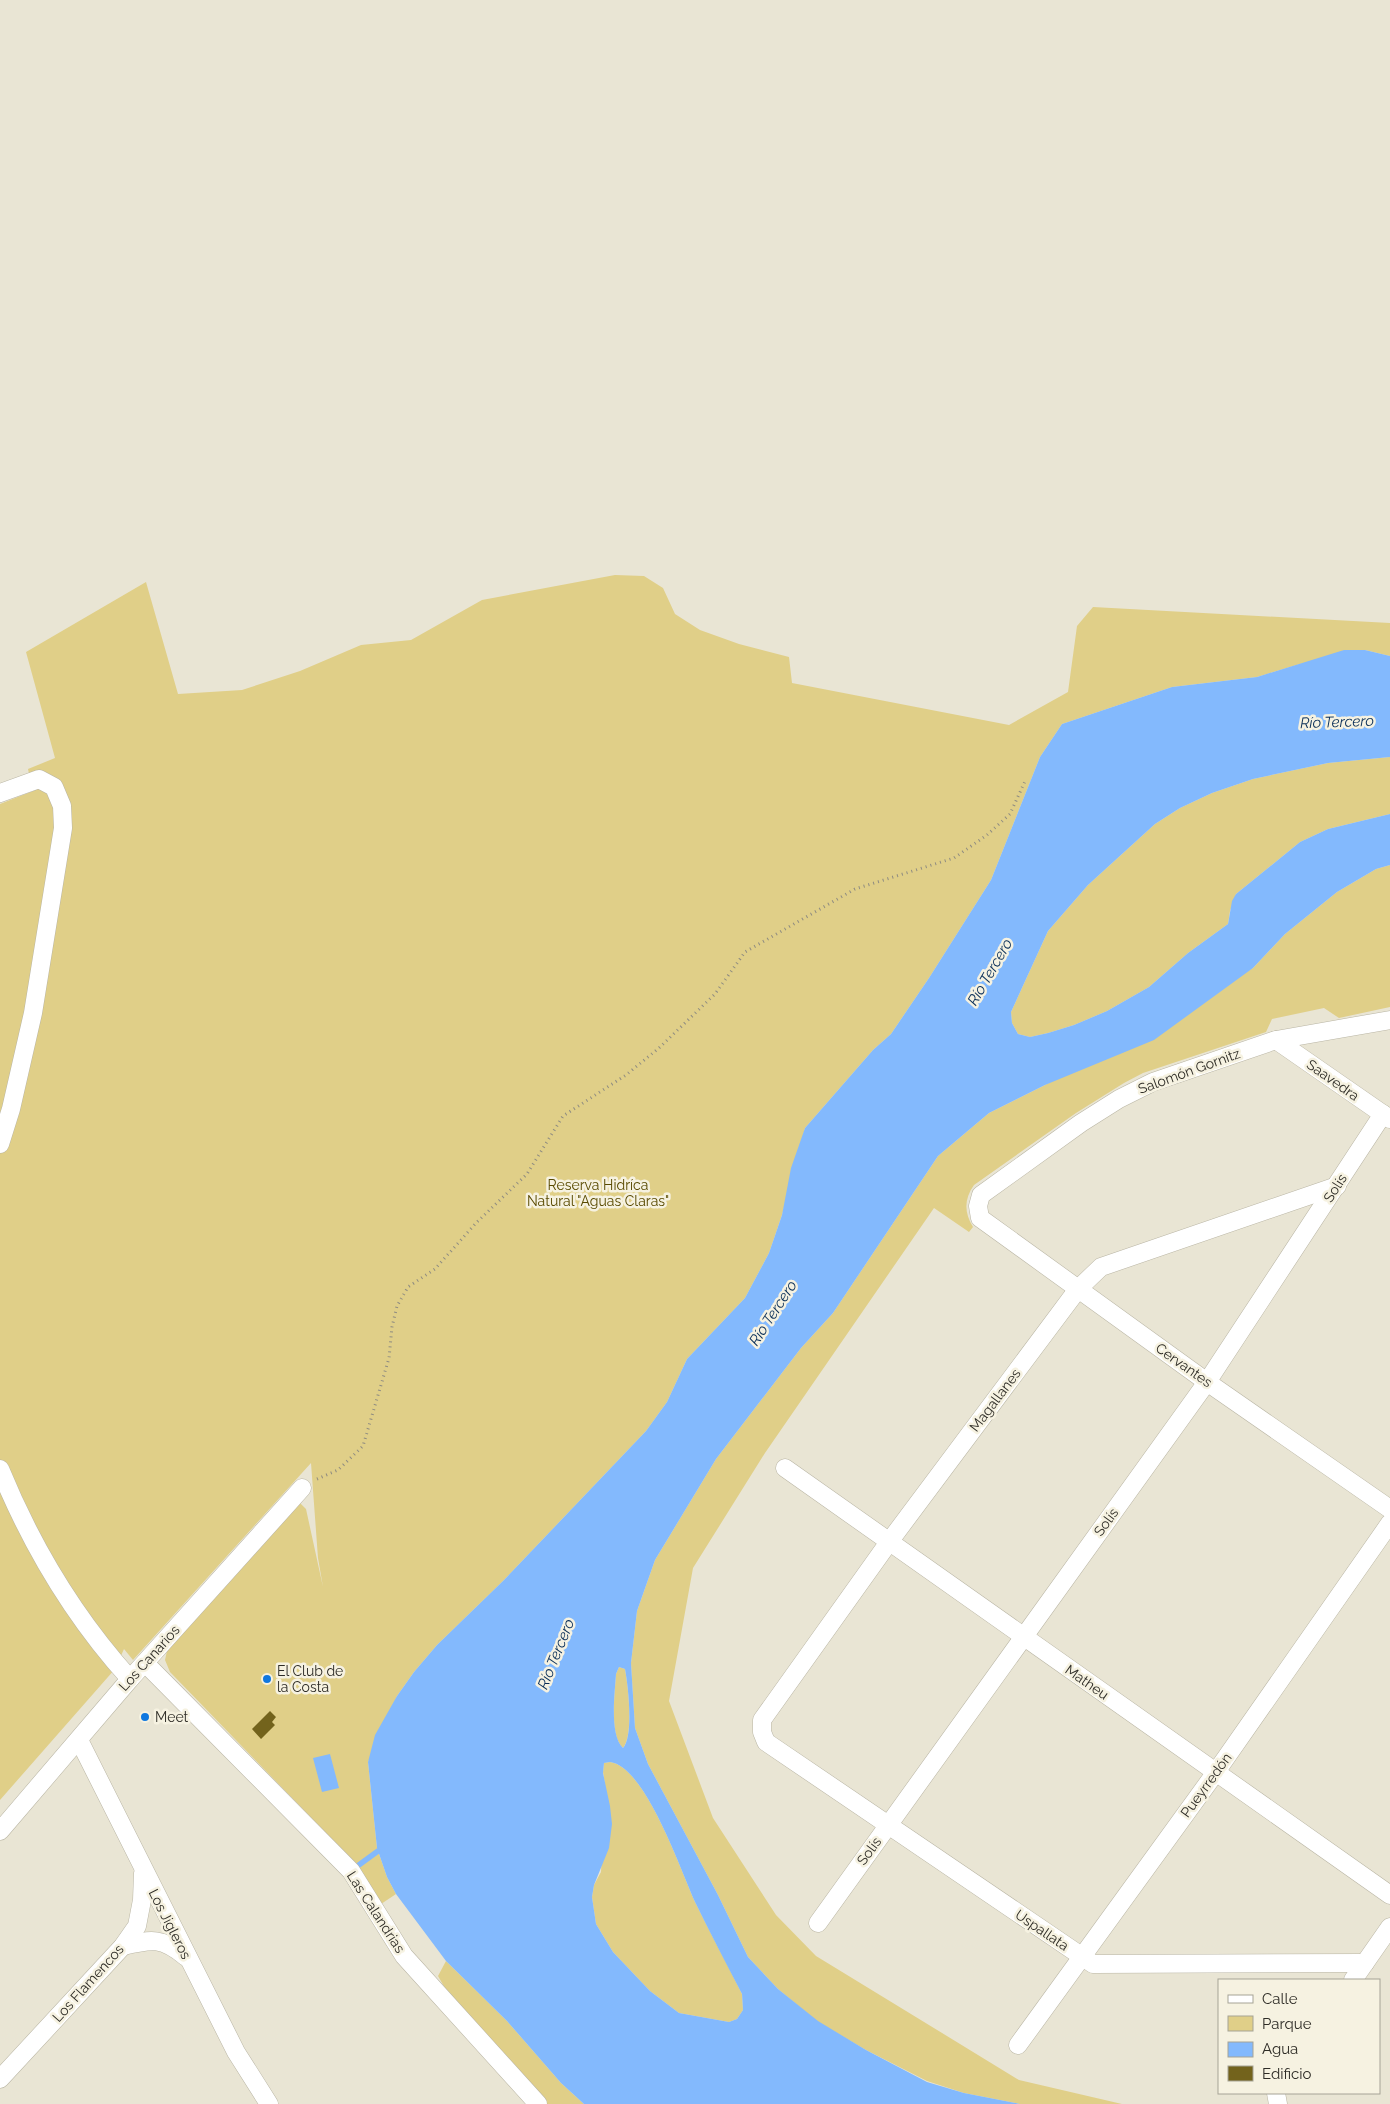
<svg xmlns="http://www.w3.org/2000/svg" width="1390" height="2104" font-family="Raleway,sans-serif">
	<rect width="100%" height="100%" fill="#e9e5d4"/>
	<!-- green -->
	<g fill="#e0cf88">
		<path d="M615 575 644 576 663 588 675 614 700 630 739 644 789 657 792 683 1009 725 1068 692 1077 626 1093 607 1390 623V656L1365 650 1300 664 1257 677 1172 687 1062 724 1040 757 991 880 929 978 891 1034 873 1050 805 1128 782 1215 769 1253 745 1298 687 1359 667 1402 646 1431 504 1580 437 1645 414 1672 397 1696 368 1762 377 1848 387 1877 396 1894 381 1904 355 1863 170 1672 165 1660 167 1651 299 1502 306 1509 323 1587 318 1558 311 1463 133 1660 124 1649 115 1669 0 1800V804L33 791 28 769 55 758 26 652 146 582 178 694 242 690 300 671 361 645 411 640 482 600Z"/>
		<path d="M1390 757V814L1328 829 1300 842 1236 894 1230 911 1228 924 1188 953 1149 987 1107 1011 1074 1025 1048 1033 1030 1037 1018 1034 1012 1023 1011 1012 1048 931 1088 885 1155 824 1180 808 1212 793 1253 779 1328 763Z"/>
		<path d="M1390 865V1007L1339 1018 1324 1008 1272 1019 1266 1032 1143 1073 1124 1083 1076 1113 974 1185C964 1199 964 1212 973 1227L969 1232 934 1208 765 1453 693 1568 669 1701 713 1818 776 1915 816 1956 1019 2080 1122 2104H1020L964 2093 927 2081 866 2050 818 2022 778 1989 748 1957 718 1895 648 1764 635 1728 631 1663 637 1611 655 1560 716 1459 801 1348 833 1313 938 1156 989 1113 1045 1085 1253 968 1285 934 1337 892 1376 869Z"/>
		<path d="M619 1667 625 1669C628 1685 634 1736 623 1748 609 1735 615 1692 616 1674Z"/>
		<path d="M610 1762C645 1766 681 1871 695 1902 710 1933 727 1963 742 1994L743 2010 737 2019 729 2022 679 2013 650 1991 613 1952 596 1924 592 1897 594 1885 601 1872 605 1785 603 1772 604 1763Z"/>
		<path d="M446 1961 507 2021 561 2083 584 2104H546L445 1988 438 1976Z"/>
	</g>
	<!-- water -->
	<g fill="#83b9fd" fill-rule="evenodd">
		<path d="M1344 650H1365L1390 656V757L1328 763 1253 779 1212 793 1180 808 1155 824 1088 885 1048 931 1011 1012 1012 1023 1018 1034 1030 1037 1048 1033 1074 1025 1107 1011 1149 987 1188 953 1228 924 1232 901 1236 894 1300 842 1328 829 1390 814V865L1376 869 1337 892 1285 934 1253 968 1154 1040 1045 1085 989 1113 938 1156 833 1313 801 1348 716 1459 655 1560 637 1611 631 1663 635 1728 648 1764 718 1895 748 1957 778 1989 818 2021 866 2050 927 2082 964 2093 1020 2104H584L561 2083 507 2021 446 1961 396 1894 387 1877 377 1848 368 1762 375 1735 397 1696 414 1672 437 1645 504 1580 646 1431 667 1402 687 1359 745 1298 769 1253 782 1215 791 1168 805 1128 873 1050 891 1034 929 978 991 880 1040 757 1062 724 1172 687 1257 677ZM619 1667 625 1669C628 1685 634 1736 623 1748 609 1735 615 1692 616 1674ZM610 1762C645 1766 681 1871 695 1902 710 1933 726 1963 742 1994L743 2010 737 2019 729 2022 679 2013 650 1991 613 1952 596 1924 592 1897 594 1885 609 1848 612 1824 610 1806 603 1773 604 1763Z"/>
		<path d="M330 1754 339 1788 322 1792 313 1758Z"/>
	</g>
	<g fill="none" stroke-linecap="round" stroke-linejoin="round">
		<!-- stream -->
		<path stroke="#83b9fd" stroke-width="5.5" d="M352 1870 378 1851"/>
	</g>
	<!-- building -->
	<path fill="#73631c" d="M270 1711 276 1717 272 1722 275 1725 261 1739 252 1729Z"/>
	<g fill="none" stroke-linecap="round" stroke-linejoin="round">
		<!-- minor casing -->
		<g stroke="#b9b5a4" stroke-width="19">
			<g id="minor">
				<path d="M0 793 39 779 54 787 62 806 63 828 33 1013 11 1109 0 1144"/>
				<path d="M1390 1020 1276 1040 1153 1082 1119 1099 1081 1123 981 1195 978 1206 980 1218 1207 1382 1390 1509"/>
				<path d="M1276 1040 1390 1119"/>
				<path d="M1337 1186 1101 1267 1078 1289 889 1542 762 1720V1732L766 1742 1093 1964 1365 1963"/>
				<path d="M785 1468 1390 1895"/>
				<path d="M0 1469C32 1547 73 1616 130 1679"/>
				<path d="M145 1663 351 1871 404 1956 538 2104"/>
				<path d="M79 1740 236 2052 269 2104"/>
				<path d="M0 1831 130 1679 302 1488"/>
				<path d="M818 1923 1207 1382 1383 1114"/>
				<path d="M123 1946C152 1939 162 1937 186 1957"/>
				<path d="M1353 1980 1390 1927"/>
				<path d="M1018 2045 1216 1772 1390 1523"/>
				<path d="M0 2079 123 1946 137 1926 142 1900 143 1873"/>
				<path d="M1276 2093 1278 2104"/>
			</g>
		</g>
		<!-- path -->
		<path stroke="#8f8c81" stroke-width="3" stroke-dasharray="1 4" stroke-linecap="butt" d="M317 1479 338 1470 363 1446 389 1358 392 1327 397 1306 408 1287 435 1269 476 1223 527 1174 563 1116 626 1075 659 1048 715 994 745 952 855 889 954 858 987 835 1010 814 1026 779"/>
		<!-- minor -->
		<use href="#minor" stroke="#fff" stroke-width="18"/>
	</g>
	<!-- markers -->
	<g fill="#0f77df" stroke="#f6f2e1" stroke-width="2">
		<circle cx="267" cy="1679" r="5"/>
		<circle cx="145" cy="1717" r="5"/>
	</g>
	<g text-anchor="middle" stroke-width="5" stroke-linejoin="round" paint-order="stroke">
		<!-- street labels -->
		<g font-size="14" fill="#2e2c26" stroke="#f6f2e1">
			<text transform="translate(1189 1071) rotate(-20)" y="5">Salomón Gornitz</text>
			<text transform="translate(1333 1080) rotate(35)" y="5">Saavedra</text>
			<text transform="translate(1335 1188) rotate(-57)" y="5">Solís</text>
			<text transform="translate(1184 1365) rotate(35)" y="5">Cervantes</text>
			<text transform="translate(995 1400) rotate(-53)" y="5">Magallanes</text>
			<text transform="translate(1106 1522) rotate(-54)" y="5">Solís</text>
			<text transform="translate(149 1658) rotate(-48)" y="5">Los Canarios</text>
			<text transform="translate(1087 1682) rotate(35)" y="5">Matheu</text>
			<text transform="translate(1206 1785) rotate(-54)" y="5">Pueyrredón</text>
			<text transform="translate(869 1851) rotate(-54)" y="5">Solís</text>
			<text transform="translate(376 1912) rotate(57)" y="5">Las Calandrias</text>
			<text transform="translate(170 1924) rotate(63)" y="5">Los Jigleros</text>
			<text transform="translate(1042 1930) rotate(34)" y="5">Uspallata</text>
			<text transform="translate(88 1983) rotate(-48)" y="5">Los Flamencos</text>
		</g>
		<!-- park labels -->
		<g font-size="14" fill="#594a00" stroke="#f6f2e1">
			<text x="598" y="1190">Reserva Hidríca<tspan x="598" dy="16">Natural "Aguas Claras"</tspan></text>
		</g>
		<!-- poi labels -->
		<g font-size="14" fill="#2e2c26" stroke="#f6f2e1" text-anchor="start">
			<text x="277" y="1676">El Club de<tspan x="277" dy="16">la Costa</tspan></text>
			<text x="155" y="1722">Meet</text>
		</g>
		<!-- water labels -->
		<g font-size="15" font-style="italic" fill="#092e58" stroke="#f6f2e1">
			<text transform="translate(1337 722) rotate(-2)" y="5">Río Tercero</text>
			<text transform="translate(990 972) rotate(-60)" y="5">Río Tercero</text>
			<text transform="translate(773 1313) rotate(-57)" y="5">Río Tercero</text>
			<text transform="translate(556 1654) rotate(-68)" y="5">Río Tercero</text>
		</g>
	</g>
	<!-- legend -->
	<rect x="1218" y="1979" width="162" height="115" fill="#f6f2e1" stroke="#a6a396"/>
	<rect x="1228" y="1995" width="25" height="8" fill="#ffffff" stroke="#a6a396"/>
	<text x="1262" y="2004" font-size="15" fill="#2e2c26">Calle</text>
	<rect x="1228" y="2016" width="25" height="15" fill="#e0cf88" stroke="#a6a396"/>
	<text x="1262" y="2029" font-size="15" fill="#2e2c26">Parque</text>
	<rect x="1228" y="2042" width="25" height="15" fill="#83b9fd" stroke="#a6a396"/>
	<text x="1262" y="2054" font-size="15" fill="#2e2c26">Agua</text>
	<rect x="1228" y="2066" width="25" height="15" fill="#73631c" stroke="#a6a396"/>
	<text x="1262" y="2079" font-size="15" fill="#2e2c26">Edificio</text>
</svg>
